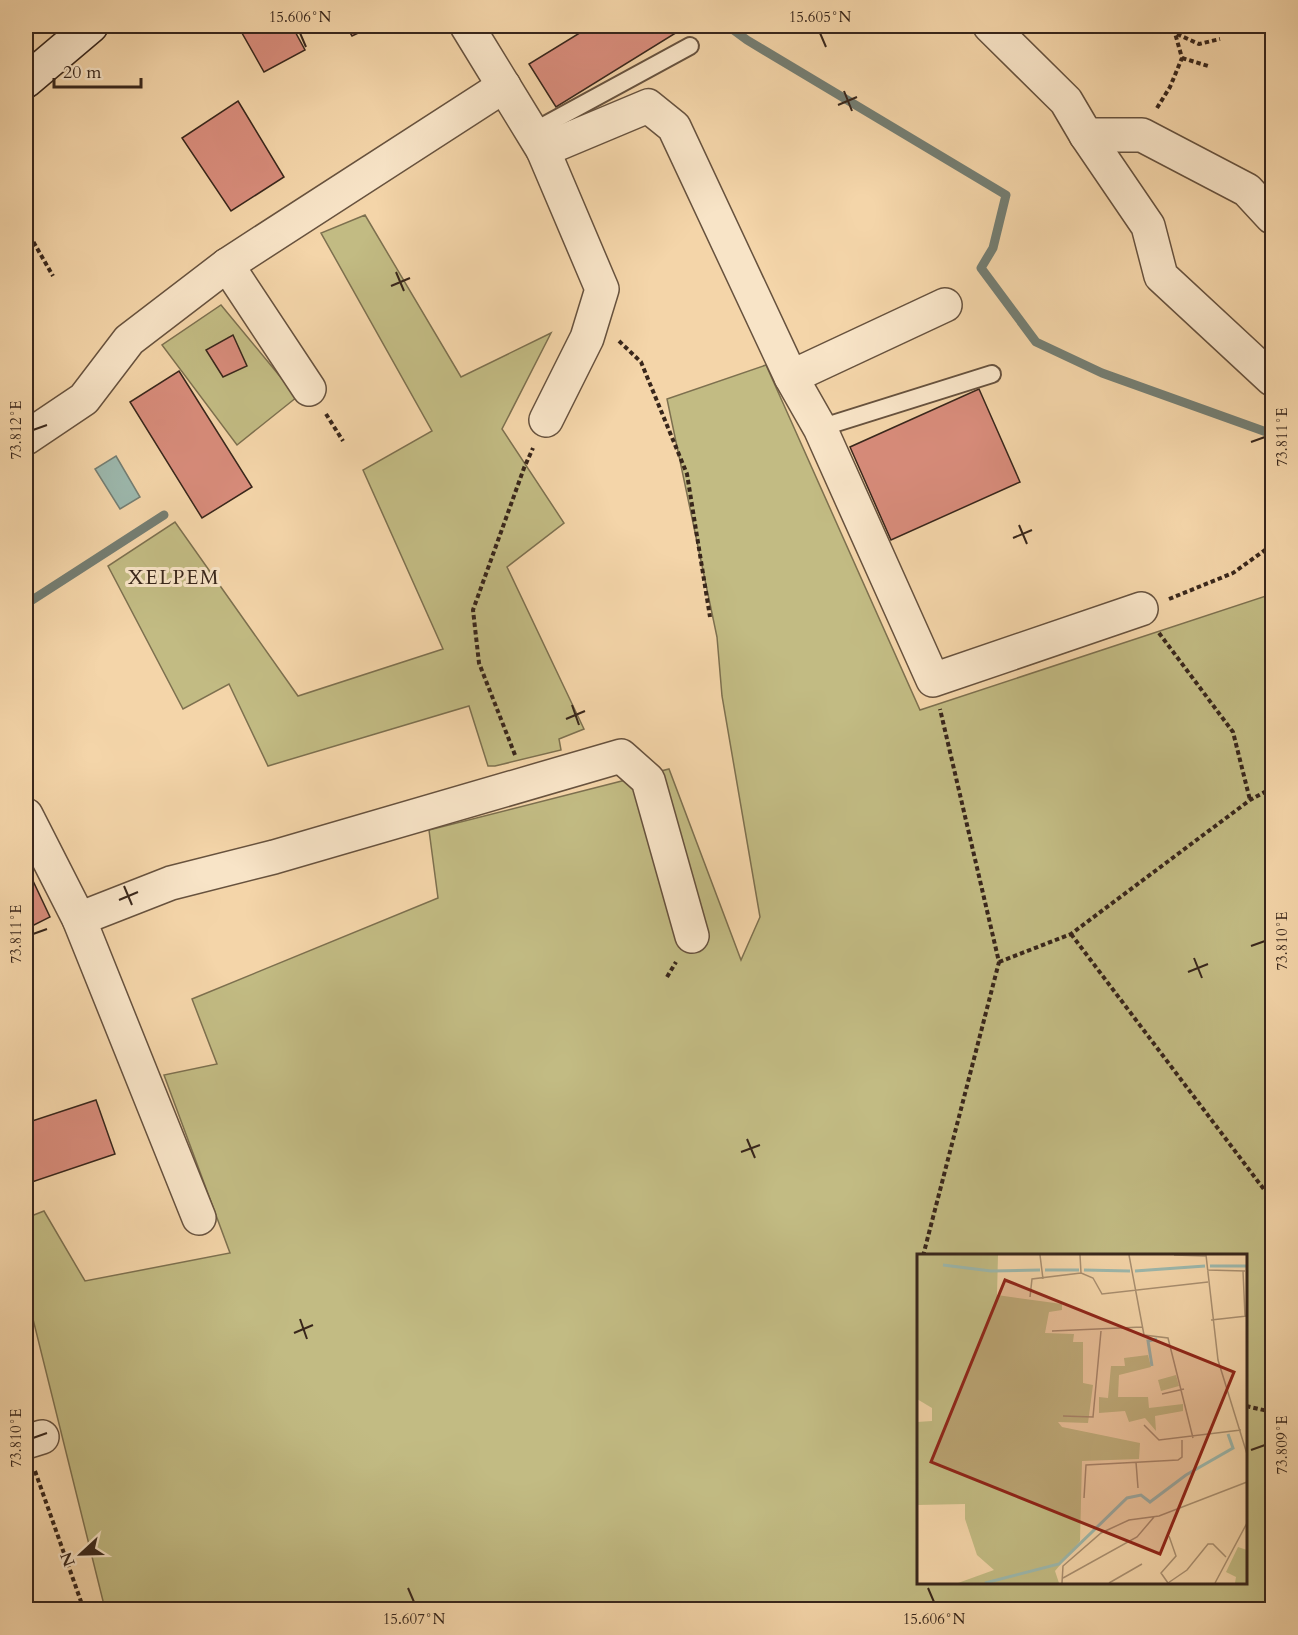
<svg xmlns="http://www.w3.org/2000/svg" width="1298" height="1635" font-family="Cardo,serif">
	<rect width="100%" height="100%" fill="#f4d5a9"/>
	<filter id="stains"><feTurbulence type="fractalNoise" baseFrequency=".00333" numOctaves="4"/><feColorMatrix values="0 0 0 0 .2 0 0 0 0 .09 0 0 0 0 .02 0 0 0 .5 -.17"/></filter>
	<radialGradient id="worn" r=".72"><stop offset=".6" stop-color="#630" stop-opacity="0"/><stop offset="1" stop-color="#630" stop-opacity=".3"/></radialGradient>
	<!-- green -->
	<g fill="#c2bb83" stroke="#7d704f" stroke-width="1.5" fill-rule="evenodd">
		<path d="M365 215 461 377 551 333 502 429 564 523 507 567 584 729 559 739 561 750 495 766H488L469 706 268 766 229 684 183 709 108 566 175 522 298 696 443 649 363 470 432 431 321 233Z"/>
		<path d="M221 305 297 397 237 445 162 345Z"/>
		<path d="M766 365 920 710 1272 594V1609H105L26 1291V1218L44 1211 85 1281 230 1253 164 1075 217 1064 192 999 438 898 429 830 669 769 741 960 760 917 722 696 717 637 667 399ZM918 1256H1246V1582H918Z"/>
	</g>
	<!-- water -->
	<path fill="#9cb8ad" stroke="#747e73" stroke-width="1.5" d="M116 456 140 497 120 509 95 469Z"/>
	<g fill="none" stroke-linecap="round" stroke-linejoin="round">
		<!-- stream -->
		<g stroke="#747e73" stroke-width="9">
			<path d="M728 26 747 40 1006 195 993 248 981 268 1036 342 1102 373 1272 434"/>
			<path d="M26 604 164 515"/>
		</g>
	</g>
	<!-- building -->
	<g fill="#d88c7b" stroke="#38261b" stroke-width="1.5">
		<path d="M238 26H292L305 50 264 72Z"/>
		<path d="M346 26H373L352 36Z"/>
		<path d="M591 26H687L556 107 529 64Z"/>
		<path d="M238 101 284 177 231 211 182 138Z"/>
		<path d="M233 335 247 366 223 377 206 350Z"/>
		<path d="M179 371 252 487 202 518 130 402Z"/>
		<path d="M979 389 1020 482 891 540 850 447Z"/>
		<path d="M26 866 50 917 26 929Z"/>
		<path d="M96 1100 115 1154 26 1184V1123Z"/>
	</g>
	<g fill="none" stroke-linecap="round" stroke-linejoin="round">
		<!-- service casing -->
		<g stroke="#67523e" stroke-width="20">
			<g id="service">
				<path d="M532 132 690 46"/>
				<path d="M820 428 992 374"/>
			</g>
		</g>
		<!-- minor casing -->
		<g stroke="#67523e" stroke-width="36">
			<g id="minor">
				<path d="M467 26 543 150 602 289 587 338 546 420"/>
				<path d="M990 26 1066 101 1086 135 1148 226 1161 276 1272 379"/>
				<path d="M1086 135H1142L1247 190 1272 217"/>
				<path d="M543 150 648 106 674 127 791 377 820 428 933 680 1141 609"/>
				<path d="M227 265 309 389"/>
				<path d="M791 377 945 305"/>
				<path d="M26 438 84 399 129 340 227 265 504 86"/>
				<path d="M26 815 79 919 199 1218"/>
				<path d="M79 919 171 883 274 857 621 756 648 780 692 936"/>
				<path d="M26 1442 42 1437"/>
			</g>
		</g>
		<!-- secondary casing -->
		<g stroke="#38261b" stroke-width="36">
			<path id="secondary" d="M26 81 91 26"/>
		</g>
		<!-- path -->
		<g stroke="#38261b" stroke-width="4" stroke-dasharray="4.5 3" stroke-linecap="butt">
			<path d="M1177 34 1199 44 1220 39"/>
			<path d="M1182 58 1208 66"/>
			<path d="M1157 108 1170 87 1182 58 1173 26"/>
			<path d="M26 229 53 276"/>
			<path d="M619 341 641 362 687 474 710 617"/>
			<path d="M326 414 343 441"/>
			<path d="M1169 599 1233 573 1272 545"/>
			<path d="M1159 633 1233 732 1250 800"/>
			<path d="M515 755 479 663 473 610 524 468 533 448"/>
			<path d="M1071 934 1272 1200"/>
			<path d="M999 962 1071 934 1250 800 1272 788"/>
			<path d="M667 977 676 962"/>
			<path d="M923 1256 999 962 940 709"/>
			<path d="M1246 1406 1272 1412"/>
			<path d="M35 1471 84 1610"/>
		</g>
		<!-- service -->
		<use href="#service" stroke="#f8e4c7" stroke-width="16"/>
		<!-- minor -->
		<use href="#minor" stroke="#f8e4c7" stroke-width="33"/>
		<!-- secondary -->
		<use href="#secondary" stroke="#f8e4c7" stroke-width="33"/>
	</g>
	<!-- ticks -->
	<path fill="none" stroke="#38261b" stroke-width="2" d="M300 33 306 47M820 33 826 47M844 91 852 111M838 105 857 97M396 272 404 291M391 286 410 278M33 430 47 425M1251 442 1265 437M1019 525 1027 544M1013 538 1032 530M572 705 579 725M566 719 585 711M124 886 132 905M119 900 138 892M33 934 47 929M1251 946 1265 941M1194 958 1202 978M1188 972 1208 964M747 1139 755 1158M741 1152 760 1145M300 1319 307 1339M294 1333 313 1325M33 1438 47 1433M1251 1450 1265 1445M408 1588 414 1602M928 1588 934 1602"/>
	<g text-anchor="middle" stroke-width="6" stroke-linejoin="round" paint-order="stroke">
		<!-- neighbourhood labels -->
		<g font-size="20" letter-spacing="1.5" fill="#38261b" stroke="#f8e4c7">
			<text x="174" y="584">XELPEM</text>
		</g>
	</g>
	<!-- overview -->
	<g transform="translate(917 1254)">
		<rect width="330" height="330" fill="#f4d5a9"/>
		<path d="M0 1H81L80 41 145 50V56L132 58 128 79 157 80 156 88H166V129L176 131 171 169 141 168 145 173 223 189 222 205 165 207 163 287 138 317 142 329H41L77 316 60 301 48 265V250L0 251V168L15 167V154L0 145ZM231 101 234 113 202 121 201 143H231L232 154 266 150V157L238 162 239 177 228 164 212 168 208 157 182 159V143L191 144 194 112H208L207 104ZM259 121 262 132 244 137 241 126ZM321 293 330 296V329H318L319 323 309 318Z" fill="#c2bb83"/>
		<path fill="none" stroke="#9cb8ad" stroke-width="3" d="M26 11 74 17 123 16M293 12H330M128 16H162M167 16 213 17M218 17 288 12M235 112 231 87 240 85M68 329 142 310 210 244 224 241 233 248 269 221 316 194 311 180"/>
		<path fill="none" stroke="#a98f70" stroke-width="1.5" d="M123 1 126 25M163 1 164 19 176 24 185 40 291 28M212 1 227 81 251 84 276 184M257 1 289 2M289 1 301 106 330 200M290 16 328 17M326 17 328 62M113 43 115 25 164 19M294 66 330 62M135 77 225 73M245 140 267 135M146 162 176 163 184 77M227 171 242 186 324 176M219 208 221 234M167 244 169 211 261 206 265 203V186M146 324 220 283 237 263M145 329 146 312 184 279 212 266 242 262 330 228M192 329 225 310M251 329 270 316 291 290H296L309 303M251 329 244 319 259 302 252 282M298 329 330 269"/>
		<path fill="#8f2418" fill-opacity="0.15" stroke="#8f2418" stroke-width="3" d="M88 26 317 118 243 300 14 208Z"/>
		<rect width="330" height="330" fill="none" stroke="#38261b" stroke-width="3"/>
	</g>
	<!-- margin -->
	<rect width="1298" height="1635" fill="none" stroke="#f4d5a9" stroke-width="66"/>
	<!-- north arrow -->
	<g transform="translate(81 1554) rotate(248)" stroke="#f8e4c7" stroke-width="4.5" paint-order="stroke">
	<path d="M0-4.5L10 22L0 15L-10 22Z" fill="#38261b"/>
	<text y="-9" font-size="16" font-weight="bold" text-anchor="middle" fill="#38261b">N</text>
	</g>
	<!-- scale -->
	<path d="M54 78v9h87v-9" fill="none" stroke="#38261b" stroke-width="3"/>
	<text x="63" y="78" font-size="18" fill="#38261b" stroke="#f8e4c7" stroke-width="4.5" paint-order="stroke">20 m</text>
	<rect x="33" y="33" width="1232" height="1569" fill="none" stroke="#38261b" stroke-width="2"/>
	<g font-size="15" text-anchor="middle" fill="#38261b">
		<text x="300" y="22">15.606°N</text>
		<text x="820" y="22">15.605°N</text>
		<text transform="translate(16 430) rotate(-90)" y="5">73.812°E</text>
		<text transform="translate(1282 437) rotate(-90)" y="5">73.811°E</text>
		<text transform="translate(16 934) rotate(-90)" y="5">73.811°E</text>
		<text transform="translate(1282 941) rotate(-90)" y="5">73.810°E</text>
		<text transform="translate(16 1438) rotate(-90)" y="5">73.810°E</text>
		<text transform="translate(1282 1445) rotate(-90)" y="5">73.809°E</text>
		<text x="414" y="1624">15.607°N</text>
		<text x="934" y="1624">15.606°N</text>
	</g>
	<rect width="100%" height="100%" filter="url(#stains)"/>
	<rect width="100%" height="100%" fill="url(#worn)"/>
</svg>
